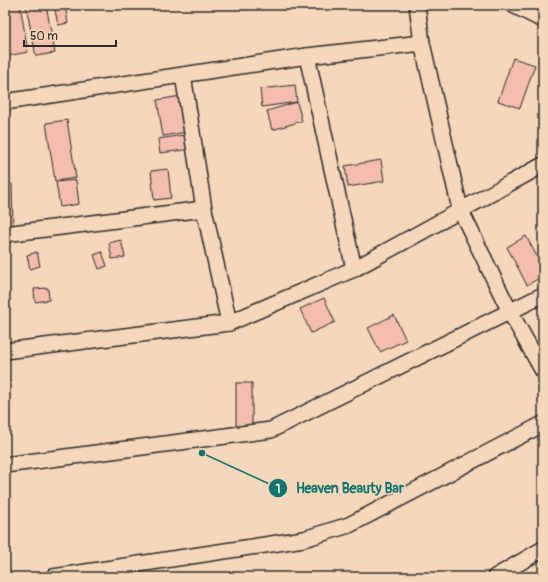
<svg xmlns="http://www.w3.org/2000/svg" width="548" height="582" font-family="Pangolin,sans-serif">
	<rect width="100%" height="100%" fill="#f5d7bb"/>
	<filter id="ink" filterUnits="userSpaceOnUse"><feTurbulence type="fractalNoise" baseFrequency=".025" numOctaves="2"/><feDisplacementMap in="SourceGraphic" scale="8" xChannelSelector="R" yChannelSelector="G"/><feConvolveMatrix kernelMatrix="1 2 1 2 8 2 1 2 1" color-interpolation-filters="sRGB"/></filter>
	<g filter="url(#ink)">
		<!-- building -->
		<g fill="#f5bdb0" stroke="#2b2b2b">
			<path d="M20 5 28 52 7 56 5 46V6Z"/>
			<path d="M46 5 55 53 36 56 26 6Z"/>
			<path d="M54 5H65L68 23 58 25Z"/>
			<path d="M513 58 535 65 520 108 498 101Z"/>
			<path d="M295 85 297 102 262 107 260 89Z"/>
			<path d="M181 96 187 132 163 136 157 100Z"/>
			<path d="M297 102 302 121 272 130 267 111Z"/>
			<path d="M67 120 76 178 55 181 46 123Z"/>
			<path d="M190 134 192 149 160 153 158 139Z"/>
			<path d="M381 160 384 181 348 187 345 166Z"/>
			<path d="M168 169 171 198 154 200 151 171Z"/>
			<path d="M76 180 79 204 60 207 56 182Z"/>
			<path d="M5 184H12L13 229H5Z"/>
			<path d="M526 236 543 268V276L527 285 507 247Z"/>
			<path d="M121 240 125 257 112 259 109 243Z"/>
			<path d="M37 252 40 266 30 269 27 255Z"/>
			<path d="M102 252 107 266 99 269 94 255Z"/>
			<path d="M48 288 49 300 35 302 34 289Z"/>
			<path d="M324 298 335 322 311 333 300 309Z"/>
			<path d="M394 315 406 340 380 352 368 328Z"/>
			<rect x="236" y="383" width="16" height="48"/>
		</g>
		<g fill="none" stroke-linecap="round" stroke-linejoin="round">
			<!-- minor casing -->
			<g stroke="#2b2b2b" stroke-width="18">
				<g id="minor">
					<path d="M417 5 422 43 460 209 510 312 543 371"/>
					<path d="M513 5 543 20"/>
					<path d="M307 56 354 269"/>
					<path d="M183 75 204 209 229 323"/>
					<path d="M5 102 307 56 422 43"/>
					<path d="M5 234 204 209"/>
					<path d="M5 351 229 323 354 269 543 165"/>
					<path d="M5 465 271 430 543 295"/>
					<path d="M53 577 304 539 349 525 543 424"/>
					<path d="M495 577 543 549"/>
				</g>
			</g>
			<!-- minor -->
			<use href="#minor" stroke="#f5d7bb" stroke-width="15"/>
		</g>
	</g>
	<!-- callouts -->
	<path fill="none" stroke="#0f766e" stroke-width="1.5" d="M202 453L278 488"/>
	<g fill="#0f766e" stroke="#f5d7bb" stroke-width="1.5">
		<circle cx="202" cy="453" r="4"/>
		<circle cx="278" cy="488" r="10"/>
	</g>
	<g font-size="12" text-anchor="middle" font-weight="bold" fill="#fff">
		<text x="278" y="493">1</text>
	</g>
	<g font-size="14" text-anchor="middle" font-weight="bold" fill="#0f766e" stroke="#f5d7bb" stroke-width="3" stroke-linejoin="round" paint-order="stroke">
		<text x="350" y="493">Heaven Beauty Bar</text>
	</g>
	<!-- margin -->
	<rect width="548" height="582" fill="none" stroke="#f5d7bb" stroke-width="20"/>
	<rect x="10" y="10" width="528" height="562" fill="none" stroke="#2b2b2b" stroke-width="1.5" filter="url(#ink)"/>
	<!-- scale -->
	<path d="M24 40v6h92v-6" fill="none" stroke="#2b2b2b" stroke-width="2"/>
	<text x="30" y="40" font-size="12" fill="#2b2b2b" stroke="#f5d7bb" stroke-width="3" paint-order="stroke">50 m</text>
</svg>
